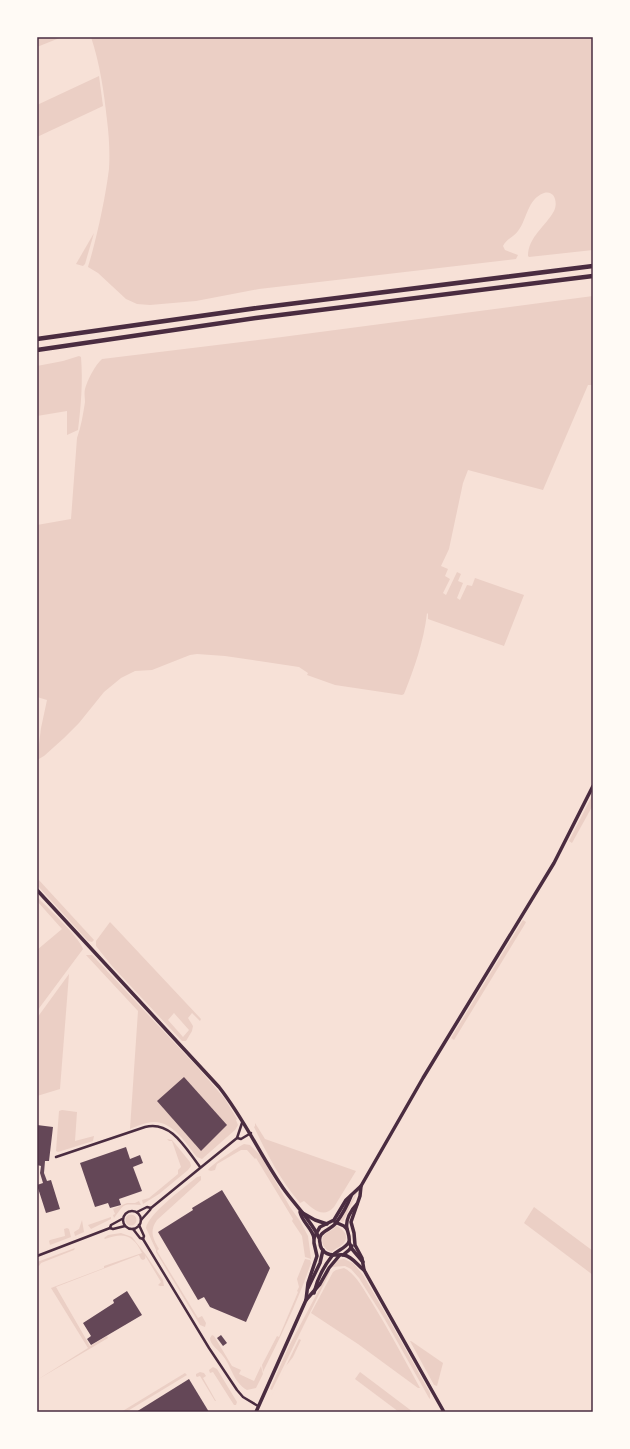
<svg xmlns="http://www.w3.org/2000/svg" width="630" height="1449" font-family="'DejaVu Sans',sans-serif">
	<rect width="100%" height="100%" fill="#f7e1d7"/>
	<!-- green -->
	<g fill="#ebcfc5" fill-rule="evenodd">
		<path d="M37 37H62L37 47Z"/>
		<path d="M91 37H593V250L529 257 528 256C528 237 546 226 554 211 558 203 555 190 544 193 527 199 527 220 518 231 514 237 506 239 503 246L505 250 518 255 516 259 259 289 196 301 150 305 137 304 126 299 98 273 88 267C97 237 105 200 109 169 110 153 109 136 107 120 104 92 100 64 91 37Z"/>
		<path d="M99 76 103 106 37 137V105Z"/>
		<path d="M94 233 85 264 83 266 76 264Z"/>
		<path d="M593 296V385H588L543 490 468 470 463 483 449 549 441 566 448 569 445 576 450 579 443 593 446 595 457 572 461 574 458 581 463 583 457 598 460 600 467 585 472 586 475 578 524 595 504 646 428 619V614L427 613C424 641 414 669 404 694L402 695 335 685 307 675 308 673 299 667 225 656 197 654 190 655 152 670 135 671 121 678 104 692 79 723 64 738 44 756 37 760 41 728 47 700 37 697V525L71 519 77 438C81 427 83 415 85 402 85 398 84 393 85 389 87 381 95 365 102 359L282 337Z"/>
		<path d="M79 356 81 357C83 382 81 406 78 430L67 435V411L37 416V366L63 361Z"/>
		<path d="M593 794V805L572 843 569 841Z"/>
		<path d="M37 878 94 940 92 942 88 941 37 885Z"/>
		<path d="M37 897C47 907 80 938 83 949L37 1011V950L62 929 37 901Z"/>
		<path d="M523 920 526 922 525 924 454 1040 451 1038Z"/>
		<path d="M110 922 201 1019 200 1021 192 1013 188 1018 193 1026 192 1031 186 1041H182L112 966 96 946V941ZM174 1013 189 1030 183 1037 168 1020Z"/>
		<path d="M86 955H92L200 1070 225 1099 237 1119 236 1120 238 1125 235 1130 202 1159 197 1157C186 1144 174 1122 154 1122 146 1122 137 1126 130 1129L138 1011Z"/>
		<path d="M69 974 60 1089 37 1096V1018Z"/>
		<path d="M62 1110 77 1112 75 1141 94 1136 93 1141 58 1152 56 1151 59 1111Z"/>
		<path d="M255 1123 265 1139 356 1171 334 1207C323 1219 313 1209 304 1201L300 1203C281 1181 267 1154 254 1127L255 1126Z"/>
		<path d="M167 1139 172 1140 190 1162 191 1166 188 1170 159 1194 143 1204 142 1200 149 1198 178 1174V1170L181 1167 172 1141H169Z"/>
		<path d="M244 1144 250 1145 261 1156 290 1207 300 1221 308 1236 311 1259 305 1257 302 1236 292 1221 293 1219 256 1158 255 1159 247 1150H241L217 1164 215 1170 211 1171 208 1170C211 1165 238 1147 244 1144Z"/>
		<path d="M201 1176V1180L157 1220C149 1231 153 1239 159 1249L157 1251 198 1318 202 1316 206 1323 205 1327 200 1325 156 1252V1250L146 1228C148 1214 185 1187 197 1177Z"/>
		<path d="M356 1193H357L343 1222 340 1221Z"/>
		<path d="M139 1201 141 1205C122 1204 125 1203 114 1218L113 1215 115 1214 113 1209 127 1203H135Z"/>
		<path d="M534 1207 593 1251V1275L524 1223Z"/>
		<circle cx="131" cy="1220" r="5.5"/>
		<path d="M111 1217V1219L91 1229 88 1225Z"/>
		<path d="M82 1220 84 1232 75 1236 74 1232 79 1229Z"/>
		<path d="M336 1226C344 1229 350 1237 343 1244 339 1248 335 1248 332 1252L327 1250 323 1245C320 1231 330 1234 336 1226Z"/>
		<path d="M67 1228 69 1229 71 1237 50 1245 49 1241 50 1240 65 1236 64 1229Z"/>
		<path d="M121 1233 132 1237 146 1255 145 1259 143 1260 141 1259 139 1255 56 1287 90 1346 107 1336 108 1338 37 1380 88 1348 51 1288 104 1268V1266L142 1253C133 1235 124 1232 105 1239L104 1238 108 1235Z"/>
		<path d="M75 1248 74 1250 41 1263 39 1266 37 1265V1262Z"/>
		<path d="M146 1255 163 1280 164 1286H160L158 1285 161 1282 146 1257Z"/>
		<path d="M305 1259 310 1260 311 1263C298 1301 281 1336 263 1372L262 1365 277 1336 279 1337 298 1292 297 1291 299 1287 297 1279Z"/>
		<path d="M344 1259 353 1263 363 1275 388 1318 430 1393V1399L429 1398 384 1318 359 1278 351 1269 345 1266 332 1267 338 1260Z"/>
		<path d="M344 1268C357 1275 363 1289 371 1301 389 1330 404 1359 420 1388H418L358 1344 311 1313 333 1272 336 1270Z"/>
		<path d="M329 1271 330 1272 272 1390 270 1389 289 1346Z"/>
		<path d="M212 1335 214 1336 232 1366 241 1370 239 1374 254 1381 261 1366 263 1374 256 1388 247 1390C233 1382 232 1367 223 1356 219 1350 210 1345 210 1338Z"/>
		<path d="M299 1339 301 1340 293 1357 286 1366 264 1412Z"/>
		<path d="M410 1341H411L443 1363 437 1386 434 1385Z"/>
		<path d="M213 1367 217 1369 237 1402 236 1405H234L213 1372 210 1373 209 1370Z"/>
		<path d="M200 1372 204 1373 206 1376 203 1378 216 1401H215L200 1376 197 1377 196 1376V1374Z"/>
		<path d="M360 1372 413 1412H399L355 1379Z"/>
		<path d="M185 1373 187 1375 126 1412H121Z"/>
	</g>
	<!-- building -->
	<g fill="#644757">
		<path d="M184 1077 227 1125 201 1151 157 1101Z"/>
		<path d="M37 1125 53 1127 49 1161H45L44 1173 47 1181 51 1180 60 1209 46 1213 37 1185 43 1183 40 1173 41 1166 37 1165Z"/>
		<path d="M126 1147 130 1159 140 1155 143 1163 133 1167 142 1191 119 1199 121 1205 110 1208 108 1203 95 1207 80 1163Z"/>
		<path d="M222 1190 270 1268 246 1322 210 1307 204 1297 198 1300 158 1232 193 1210 192 1208Z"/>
		<path d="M127 1291 142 1315 91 1345 87 1339 91 1336 83 1323 114 1303 113 1300Z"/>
		<path d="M221 1335 227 1343 223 1346 217 1338Z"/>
		<path d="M189 1379 209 1412H136Z"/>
	</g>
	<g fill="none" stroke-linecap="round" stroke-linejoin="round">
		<!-- minor -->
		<g stroke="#4a2c40" stroke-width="2.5">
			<path d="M237 1138 241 1139 251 1133"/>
			<path d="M56 1157 145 1127C171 1120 186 1149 200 1167"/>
			<circle cx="132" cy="1220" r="9"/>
			<path d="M137 1212 147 1207 151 1208"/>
			<path d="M141 1220 150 1210 151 1208 237 1138 242 1123"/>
			<path d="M139 1225 144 1236 143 1239 209 1348 237 1390 243 1397 258 1406"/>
			<path d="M110 1228 111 1225 122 1219"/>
			<path d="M133 1229 140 1238 143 1239"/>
			<path d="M37 1256 110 1228 113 1229 125 1226"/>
		</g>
		<!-- secondary -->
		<g stroke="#4a2c40" stroke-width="3.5">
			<path d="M37 890 219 1087C245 1120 260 1155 283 1188 294 1204 312 1221 319 1238"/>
			<path d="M300 1212C302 1222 312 1228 314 1238"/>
			<path d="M301 1212 315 1220 327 1224"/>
		</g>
		<!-- primary -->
		<g stroke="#4a2c40" stroke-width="3.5">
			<path d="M361 1186 360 1196 351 1222 354 1233 355 1245 362 1258 364 1270 444 1412"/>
			<path d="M351 1196C347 1206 342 1215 336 1223 330 1231 317 1231 320 1243 320 1247 323 1251 326 1253 332 1257 338 1254 344 1255 353 1257 357 1265 364 1270"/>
			<path d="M335 1222 344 1226 347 1229"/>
			<path d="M349 1242 352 1249 363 1262"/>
			<path d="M343 1255 349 1250 352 1246"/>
			<path d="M308 1288 320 1263 323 1250"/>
			<path d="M314 1293C317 1280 324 1266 332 1256 337 1250 345 1249 349 1242 350 1237 348 1233 347 1229 345 1220 351 1210 357 1204"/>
			<path d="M306 1300 320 1284 329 1268 339 1256"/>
			<path d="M256 1412 306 1300 308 1283 317 1256 314 1243V1238L317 1232 320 1227 334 1220 346 1200 361 1186 423 1078 554 863 593 786"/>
		</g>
		<!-- motorway -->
		<g stroke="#4a2c40" stroke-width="4.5">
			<path d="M37 339 257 308 593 266"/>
			<path d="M37 350 256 318 593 276"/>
		</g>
	</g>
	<!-- border -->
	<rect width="630" height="1449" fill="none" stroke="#fffaf5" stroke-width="76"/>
	<rect x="38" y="38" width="554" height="1373" fill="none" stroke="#4a2c40" stroke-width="1.5"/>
</svg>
